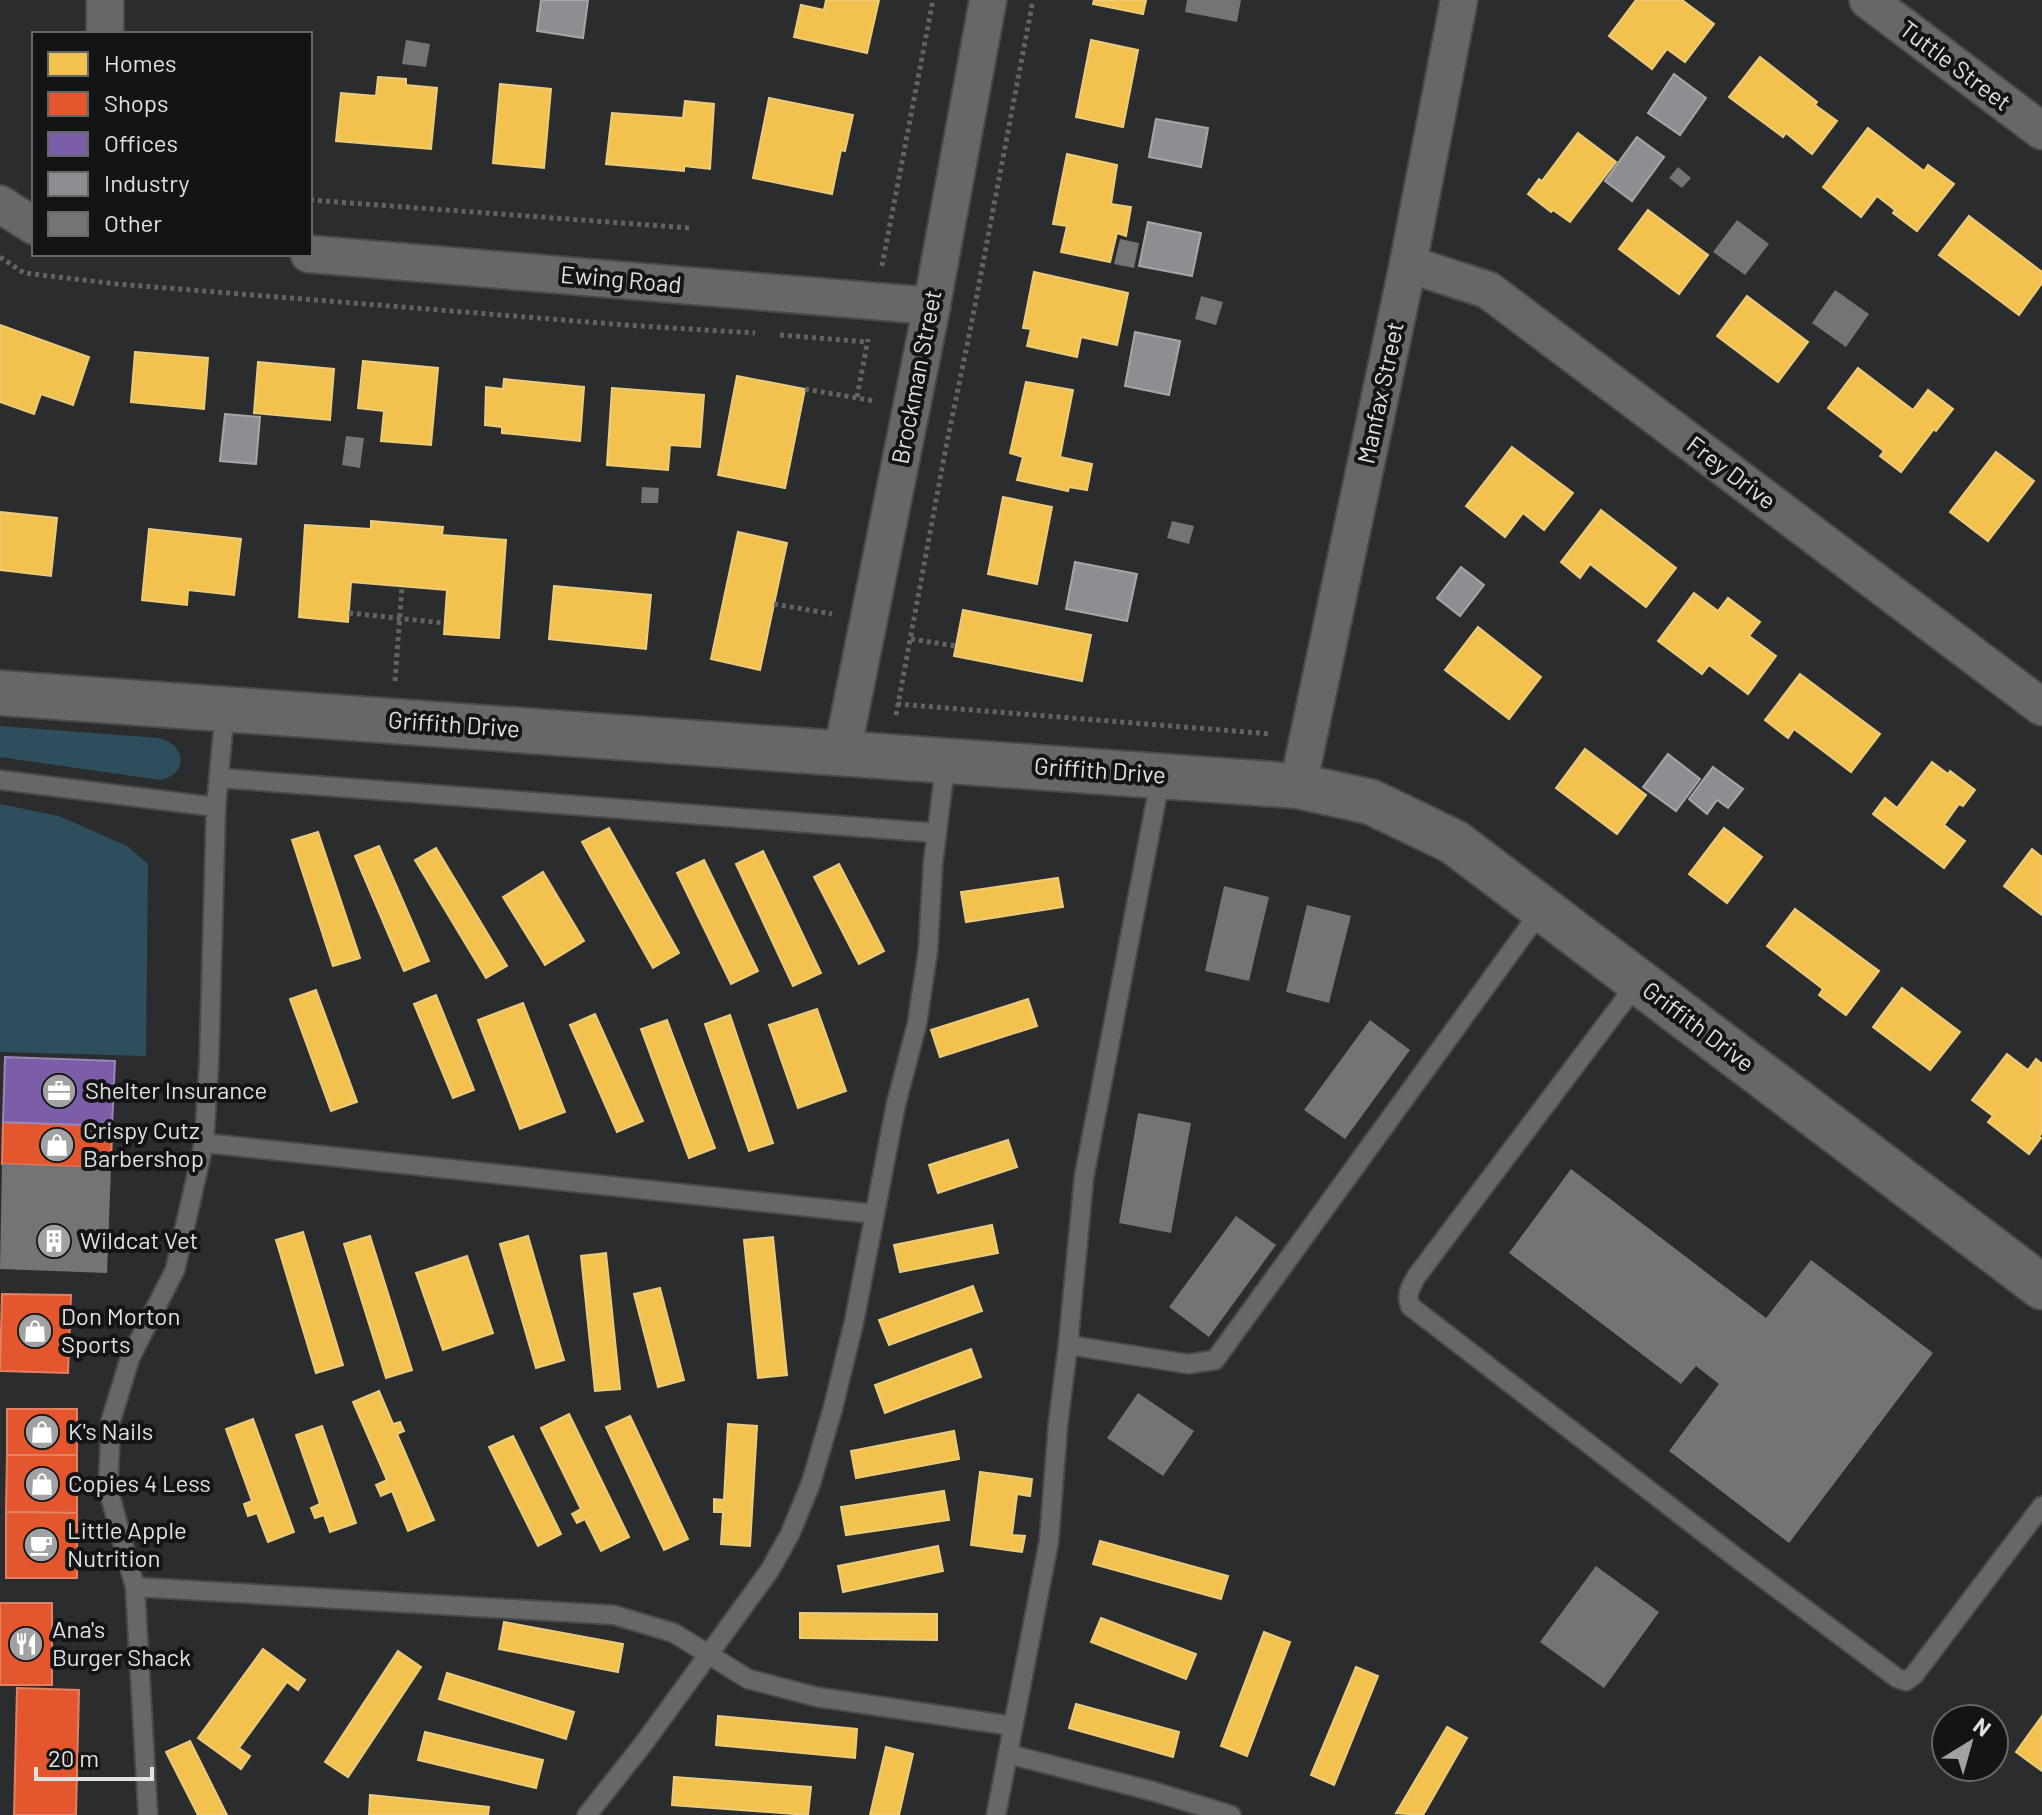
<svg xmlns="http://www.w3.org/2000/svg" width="2042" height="1815" font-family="Barlow,sans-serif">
	<rect width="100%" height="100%" fill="#2a2c2d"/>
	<!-- green -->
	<g fill="#2e4e5e">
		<path d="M0 726 160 738C186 746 189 773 161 780L0 757Z"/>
		<path d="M0 804 59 816 127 846 148 864 146 1056 0 1052Z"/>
	</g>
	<!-- homes -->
	<g fill="#f2c14e" stroke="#eccb7b" stroke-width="2">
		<path d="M826 0H879L867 53 794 37 801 5 824 10Z"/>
		<path d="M1094 0H1146L1143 14 1093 4Z"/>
		<path d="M1636 0H1682L1714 24 1685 62 1667 49 1652 69 1609 36Z"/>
		<path d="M1091 40 1138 50 1123 127 1076 117Z"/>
		<path d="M1760 57 1817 102 1815 105 1837 121 1812 154 1786 133 1783 137 1729 97Z"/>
		<path d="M378 77 406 79V85L437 88 431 149 336 141 341 93 376 96Z"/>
		<path d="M500 84 551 89 544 168 493 163Z"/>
		<path d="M769 98 853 115 845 151 841 150 832 194 753 178Z"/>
		<path d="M685 101 714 104 710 169 684 166V171L606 164 612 113 683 118Z"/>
		<path d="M1868 128 1924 171 1928 165 1954 184 1917 231 1893 213 1895 210 1877 196 1861 217 1823 187Z"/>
		<path d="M1578 133 1616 162 1570 222 1553 210 1551 212 1528 194 1539 179 1542 181Z"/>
		<path d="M1067 154 1117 165 1111 204 1131 207 1126 236 1117 233 1110 262 1061 252 1067 226 1053 224Z"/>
		<path d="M1648 210 1708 255 1679 294 1619 249Z"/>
		<path d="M1969 216 2042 272V283L2019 315 1939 255Z"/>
		<path d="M1034 272 1128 293 1117 345 1081 337 1077 357 1027 346 1031 329 1023 328Z"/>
		<path d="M1747 296 1808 342 1778 382 1717 336Z"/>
		<path d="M0 325 89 357 73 405 41 394 34 414 0 402Z"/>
		<path d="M135 352 208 358 204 409 131 402Z"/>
		<path d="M363 361 438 368 431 445 381 441 384 411 358 408Z"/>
		<path d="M258 362 334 369 330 420 254 413Z"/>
		<path d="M1858 368 1913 410 1928 390 1953 409 1936 431 1934 429 1901 472 1880 456 1884 451 1828 408Z"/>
		<path d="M737 376 805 389 785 488 718 475Z"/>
		<path d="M504 379 584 387 580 441 502 433V427L485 425 486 387 503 389Z"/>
		<path d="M1026 382 1073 390 1060 457 1092 464 1087 490 1069 487 1068 491 1017 480 1023 457 1010 453Z"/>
		<path d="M612 388 704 395 700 447 670 445 668 470 607 465Z"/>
		<path d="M1512 447 1573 493 1544 530 1523 513 1505 537 1466 506Z"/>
		<path d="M1996 452 2034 481 1988 541 1950 512Z"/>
		<path d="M1003 497 1052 507 1037 584 988 574Z"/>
		<path d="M1601 510 1676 568 1646 607 1590 564 1580 578 1561 562Z"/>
		<path d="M0 512 57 518 51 576 0 570Z"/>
		<path d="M371 521 443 527 442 535 506 540 499 638 444 634 447 590 351 582 348 622 299 617 305 525 371 529Z"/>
		<path d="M149 529 241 539 234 595 188 590 187 605 142 600Z"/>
		<path d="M738 532 787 543 760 670 711 659Z"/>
		<path d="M554 586 651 595 646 649 549 639Z"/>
		<path d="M1694 593 1718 611 1728 598 1760 622 1749 636 1776 656 1748 694 1709 665 1702 674 1658 641Z"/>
		<path d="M963 610 1091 635 1082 681 954 656Z"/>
		<path d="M1478 627 1541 677 1509 719 1445 670Z"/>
		<path d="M1800 674 1880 734 1851 772 1794 729 1788 738 1765 720Z"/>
		<path d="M1585 749 1646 795 1617 834 1556 788Z"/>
		<path d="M1932 762 1948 774 1950 771 1975 790 1963 806 1959 804 1944 825 1965 841 1944 868 1873 814 1885 798 1897 808Z"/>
		<path d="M609 828 679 953 653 968 582 842Z"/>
		<path d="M1724 828 1762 857 1727 903 1689 874Z"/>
		<path d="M318 832 360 958 333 966 292 840Z"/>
		<path d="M379 846 429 961 404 971 355 856Z"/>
		<path d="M436 848 507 966 486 978 415 860Z"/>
		<path d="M2032 849 2042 857V915L2004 886Z"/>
		<path d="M763 851 821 973 793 986 736 864Z"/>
		<path d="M704 860 758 971 731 984 677 873Z"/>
		<path d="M839 864 884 951 859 964 814 877Z"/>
		<path d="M543 872 584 941 545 965 503 897Z"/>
		<path d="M1058 878 1063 907 966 922 961 892Z"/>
		<path d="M1795 909 1879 971 1846 1015 1819 995 1823 989 1767 946Z"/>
		<path d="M1902 988 1960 1032 1930 1070 1873 1027Z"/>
		<path d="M316 990 357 1102 331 1111 290 999Z"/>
		<path d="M436 995 474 1090 453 1098 414 1004Z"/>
		<path d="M1028 999 1037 1026 940 1057 931 1030Z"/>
		<path d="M523 1003 565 1112 520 1129 478 1020Z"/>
		<path d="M817 1009 846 1091 798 1108 769 1025Z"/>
		<path d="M595 1014 643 1121 617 1132 570 1025Z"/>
		<path d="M730 1015 773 1143 749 1151 705 1024Z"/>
		<path d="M667 1020 715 1148 689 1158 641 1029Z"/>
		<path d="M2007 1054 2028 1070 2036 1059 2042 1064V1132L2039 1137 2041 1138 2029 1154 1988 1122 1993 1116 1972 1100Z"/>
		<path d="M1008 1140 1017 1167 938 1193 929 1165Z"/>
		<path d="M992 1225 998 1253 900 1272 894 1245Z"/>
		<path d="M303 1232 343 1365 316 1373 276 1240Z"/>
		<path d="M370 1236 412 1370 386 1378 344 1244Z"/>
		<path d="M528 1236 564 1360 536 1368 500 1244Z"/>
		<path d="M773 1237 787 1375 758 1378 744 1240Z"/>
		<path d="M606 1253 620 1389 595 1391 581 1256Z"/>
		<path d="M467 1256 493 1333 443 1350 416 1273Z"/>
		<path d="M973 1286 982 1311 889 1345 879 1320Z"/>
		<path d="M660 1288 684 1380 658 1387 634 1294Z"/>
		<path d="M971 1349 981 1377 885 1413 875 1385Z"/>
		<path d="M379 1391 393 1424 400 1422 404 1431 397 1434 434 1520 408 1531 392 1491 381 1496 376 1485 387 1480 353 1402Z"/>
		<path d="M569 1414 629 1537 601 1551 585 1519 577 1523 572 1514 581 1509 541 1428Z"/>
		<path d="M630 1416 688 1539 664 1550 606 1427Z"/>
		<path d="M253 1419 294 1532 268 1542 257 1513 248 1516 244 1504 252 1501 226 1429Z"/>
		<path d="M728 1424 757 1426 750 1546 721 1544 723 1512H714V1499L724 1500Z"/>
		<path d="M322 1426 356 1523 330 1532 324 1515 315 1518 311 1508 320 1504 296 1435Z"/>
		<path d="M954 1431 959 1459 856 1478 851 1451Z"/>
		<path d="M513 1436 561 1534 538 1546 489 1447Z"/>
		<path d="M980 1472 1032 1479 1030 1496 1017 1494 1012 1535 1025 1536 1022 1552 971 1545Z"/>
		<path d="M944 1491 949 1520 846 1535 841 1507Z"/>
		<path d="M1100 1541 1228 1576 1221 1599 1093 1564Z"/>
		<path d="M938 1546 943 1571 843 1592 838 1566Z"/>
		<path d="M800 1613 937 1614V1640L800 1638Z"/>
		<path d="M1101 1618 1196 1654 1186 1679 1091 1642Z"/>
		<path d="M504 1622 623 1644 618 1672 499 1649Z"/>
		<path d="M1264 1632 1290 1642 1247 1756 1221 1746Z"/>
		<path d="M263 1649 305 1680 298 1690 287 1682 239 1748 250 1756 241 1769 198 1738Z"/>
		<path d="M398 1651 421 1667 348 1777 325 1762Z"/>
		<path d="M1356 1667 1378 1676 1334 1785 1311 1775Z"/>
		<path d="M447 1673 574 1712 566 1739 439 1699Z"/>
		<path d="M1076 1704 1179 1732 1173 1757 1069 1728Z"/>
		<path d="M718 1716 857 1729 855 1758 716 1745Z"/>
		<path d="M2042 1716V1771L2016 1752Z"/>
		<path d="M1447 1727 1467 1738 1423 1815 1396 1813Z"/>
		<path d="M425 1732 543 1760 536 1788 418 1760Z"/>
		<path d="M190 1741 227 1815H198L166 1752Z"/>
		<path d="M886 1747 913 1754 899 1815H870Z"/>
		<path d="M674 1777 811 1787 808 1815 672 1805Z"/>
		<path d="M370 1795 489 1807 488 1815H369Z"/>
	</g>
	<!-- shops -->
	<g fill="#e4572e" stroke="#e28064" stroke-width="2">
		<path d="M3 1122 112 1126 111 1168 2 1164Z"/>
		<path d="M2 1294 71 1295 68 1373 0 1371Z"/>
		<rect x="7" y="1409" width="70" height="46"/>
		<path d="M7 1455H77V1513L6 1512Z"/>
		<path d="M6 1512 77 1513V1578H6Z"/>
		<rect x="0" y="1603" width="52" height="82"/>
		<path d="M17 1688 79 1690 76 1815H14Z"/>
	</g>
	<!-- offices -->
	<path fill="#7b5ea7" stroke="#9985b9" stroke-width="2" d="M5 1057 115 1061 112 1126 3 1122Z"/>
	<!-- industry -->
	<g fill="#8d8d92" stroke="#a6a6aa" stroke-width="2">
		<path d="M541 0H588L583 38 537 31Z"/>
		<path d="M1674 74 1706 98 1680 135 1648 113Z"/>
		<path d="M1156 119 1208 128 1201 167 1149 157Z"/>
		<path d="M1637 137 1664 157 1632 201 1605 181Z"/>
		<path d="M1148 222 1201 233 1192 276 1139 266Z"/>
		<path d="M1135 332 1180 341 1169 395 1125 386Z"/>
		<path d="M225 414 260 417 256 464 220 461Z"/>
		<path d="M1075 562 1137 574 1127 621 1066 609Z"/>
		<path d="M1461 567 1484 585 1460 616 1437 598Z"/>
		<path d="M1668 754 1700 779 1676 811 1643 787Z"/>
		<path d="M1713 767 1743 789 1728 808 1717 800 1707 814 1689 799Z"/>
	</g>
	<!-- building -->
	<g fill="#737475">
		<path d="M1187 0H1241L1237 22 1185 12Z"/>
		<path d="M406 40 430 44 426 67 402 64Z"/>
		<path d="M1678 167 1691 178 1682 188 1669 178Z"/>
		<path d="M1737 220 1769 244 1745 275 1713 252Z"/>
		<path d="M1120 239 1139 243 1134 268 1114 264Z"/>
		<path d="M1835 290 1869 314 1846 347 1812 323Z"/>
		<path d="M1201 296 1223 302 1216 325 1195 319Z"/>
		<path d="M346 436 364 438 360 468 342 465Z"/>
		<path d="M642 487 659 488 658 503H641Z"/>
		<path d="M1172 521 1194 526 1189 544 1167 538Z"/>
		<path d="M1224 886 1269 897 1249 981 1205 971Z"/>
		<path d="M1307 905 1351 916 1329 1003 1286 992Z"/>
		<path d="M1370 1020 1410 1050 1345 1139 1304 1110Z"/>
		<path d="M1138 1113 1191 1123 1171 1233 1119 1223Z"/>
		<path d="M2 1164 111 1168 107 1273 0 1269Z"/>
		<path d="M1571 1169 1766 1318 1811 1260 1933 1353 1789 1543 1669 1451 1719 1384 1696 1366 1681 1384 1509 1253Z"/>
		<path d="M1236 1216 1276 1245 1209 1337 1169 1307Z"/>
		<path d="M1138 1393 1194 1431 1163 1476 1107 1438Z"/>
		<path d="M1596 1566 1659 1612 1604 1688 1540 1642Z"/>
	</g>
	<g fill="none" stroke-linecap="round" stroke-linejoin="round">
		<!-- service casing -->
		<g stroke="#484a4a" stroke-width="22">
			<g id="service">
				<path d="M219 778 937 833"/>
				<path d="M0 780 216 807"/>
				<path d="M1638 982 1416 1277C1410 1288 1406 1295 1410 1306L1738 1559 1897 1678 1906 1681 1914 1675 2042 1506"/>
				<path d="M204 1143 875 1214"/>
				<path d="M1068 1345 1188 1364 1215 1360 1542 909"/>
				<path d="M135 1587 614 1615 674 1633 748 1679 817 1697 1013 1726"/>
				<path d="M1008 1754 1152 1791 1231 1815"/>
				<path d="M148 1815 135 1587 108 1488 111 1420 130 1358 175 1270 204 1143 209 1063 216 807 225 709"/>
				<path d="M587 1815 644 1743 770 1570 790 1534 811 1483 833 1408 854 1322 896 1104 917 1024 928 950 933 863 946 760"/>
				<path d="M996 1815 1049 1541 1058 1424 1068 1345 1084 1177 1161 775"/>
			</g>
		</g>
		<!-- minor casing -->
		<g stroke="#484a4a" stroke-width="40">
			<g id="minor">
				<path d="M105 0V34"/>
				<path d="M1868 0 2042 131"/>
				<path d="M0 204 34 226"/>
				<path d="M309 254 932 306"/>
				<path d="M1408 264 1488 290 2042 707"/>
				<path d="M842 753 930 315 988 0"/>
				<path d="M1298 786 1408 264 1459 0"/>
			</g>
		</g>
		<!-- tertiary casing -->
		<g stroke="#484a4a" stroke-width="48">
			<path id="tertiary" d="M0 693 1298 786 1371 802 1454 842 2042 1287"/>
		</g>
		<!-- path -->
		<g stroke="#626364" stroke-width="5" stroke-dasharray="4 4" stroke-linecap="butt">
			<path d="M310 200 690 228"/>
			<path d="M0 257 24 273 117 284 625 325 755 333"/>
			<path d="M882 266 933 0"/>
			<path d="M780 335 867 342"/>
			<path d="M805 389 875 401"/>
			<path d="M857 397 868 339"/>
			<path d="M774 604 832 614"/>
			<path d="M349 613 444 623"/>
			<path d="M911 639 956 646"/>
			<path d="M395 681 402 587"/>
			<path d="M897 704 1271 734"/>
			<path d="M896 715 946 447 971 326 1033 0"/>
		</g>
		<!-- service -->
		<use href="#service" stroke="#666768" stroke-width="18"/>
		<!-- minor -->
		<use href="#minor" stroke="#666768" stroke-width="36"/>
		<!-- tertiary -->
		<use href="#tertiary" stroke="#666768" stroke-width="44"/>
	</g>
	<!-- icons -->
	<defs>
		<g id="office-disc" transform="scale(1.8)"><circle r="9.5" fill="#a0a2a3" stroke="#121415"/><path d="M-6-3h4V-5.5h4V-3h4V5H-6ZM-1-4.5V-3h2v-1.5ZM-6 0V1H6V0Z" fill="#fff"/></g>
		<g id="shop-disc" transform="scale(1.8)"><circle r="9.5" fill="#a0a2a3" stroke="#121415"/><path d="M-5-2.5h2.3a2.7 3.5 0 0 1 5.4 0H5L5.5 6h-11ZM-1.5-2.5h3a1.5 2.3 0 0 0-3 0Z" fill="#fff"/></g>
		<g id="building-disc" transform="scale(1.8)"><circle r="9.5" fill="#a0a2a3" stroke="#121415"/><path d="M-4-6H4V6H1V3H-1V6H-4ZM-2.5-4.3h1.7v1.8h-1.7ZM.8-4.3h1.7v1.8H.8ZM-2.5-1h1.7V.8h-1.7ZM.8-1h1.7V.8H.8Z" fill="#fff"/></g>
		<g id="cafe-disc" transform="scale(1.8)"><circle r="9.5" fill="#a0a2a3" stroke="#121415"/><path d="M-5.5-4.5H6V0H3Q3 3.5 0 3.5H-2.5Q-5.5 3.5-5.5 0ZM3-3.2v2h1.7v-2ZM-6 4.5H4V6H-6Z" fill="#fff"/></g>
		<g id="restaurant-disc" transform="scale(1.8)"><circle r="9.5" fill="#a0a2a3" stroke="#121415"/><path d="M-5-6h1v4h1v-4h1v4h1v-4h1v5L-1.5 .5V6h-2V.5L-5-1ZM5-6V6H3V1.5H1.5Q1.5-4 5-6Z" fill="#fff"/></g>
	</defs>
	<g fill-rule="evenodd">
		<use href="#office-disc" x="59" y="1091"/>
		<use href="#shop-disc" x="57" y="1145"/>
		<use href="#building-disc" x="54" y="1241"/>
		<use href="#shop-disc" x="35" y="1331"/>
		<use href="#shop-disc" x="42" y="1432"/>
		<use href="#shop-disc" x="42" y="1484"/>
		<use href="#cafe-disc" x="41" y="1545"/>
		<use href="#restaurant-disc" x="26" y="1644"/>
	</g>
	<g text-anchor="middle" stroke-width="8" stroke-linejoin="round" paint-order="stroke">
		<!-- street labels -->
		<g font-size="24" fill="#dfe1e3" stroke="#121415">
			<text transform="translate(1955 66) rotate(37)" y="8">Tuttle Street</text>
			<text transform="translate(621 280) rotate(5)" y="8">Ewing Road</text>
			<text transform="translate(917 377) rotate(-79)" y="8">Brockman Street</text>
			<text transform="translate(1381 393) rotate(-78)" y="8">Manfax Street</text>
			<text transform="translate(1731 473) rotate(37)" y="8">Frey Drive</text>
			<text transform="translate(454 725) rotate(4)" y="8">Griffith Drive</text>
			<text transform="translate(1100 771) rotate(4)" y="8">Griffith Drive</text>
			<text transform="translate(1698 1027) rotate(37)" y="8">Griffith Drive</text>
		</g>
		<!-- poi labels -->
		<g font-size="24" fill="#dfe1e3" stroke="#121415" text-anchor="start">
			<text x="85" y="1099">Shelter Insurance</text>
			<text x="83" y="1139">Crispy Cutz<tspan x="83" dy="28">Barbershop</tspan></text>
			<text x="80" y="1249">Wildcat Vet</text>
			<text x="61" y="1325">Don Morton<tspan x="61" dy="28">Sports</tspan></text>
			<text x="68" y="1440">K's Nails</text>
			<text x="68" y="1492">Copies 4 Less</text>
			<text x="67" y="1539">Little Apple<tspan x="67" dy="28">Nutrition</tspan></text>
			<text x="52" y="1638">Ana's<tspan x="52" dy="28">Burger Shack</tspan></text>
		</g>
	</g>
	<!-- legend -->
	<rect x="32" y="32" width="280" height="224" fill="#121415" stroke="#646667" stroke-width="2"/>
	<rect x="48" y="52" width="40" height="24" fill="#f2c14e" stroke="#646667" stroke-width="2"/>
	<text x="104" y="72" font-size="24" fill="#dfe1e3">Homes</text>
	<rect x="48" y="92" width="40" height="24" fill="#e4572e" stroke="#646667" stroke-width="2"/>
	<text x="104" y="112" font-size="24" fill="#dfe1e3">Shops</text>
	<rect x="48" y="132" width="40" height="24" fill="#7b5ea7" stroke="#646667" stroke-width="2"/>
	<text x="104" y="152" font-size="24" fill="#dfe1e3">Offices</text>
	<rect x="48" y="172" width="40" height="24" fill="#8d8d92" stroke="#646667" stroke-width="2"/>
	<text x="104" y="192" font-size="24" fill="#dfe1e3">Industry</text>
	<rect x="48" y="212" width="40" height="24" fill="#737475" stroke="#646667" stroke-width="2"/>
	<text x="104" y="232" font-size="24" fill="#dfe1e3">Other</text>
	<!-- north arrow -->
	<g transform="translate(1970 1743) rotate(37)"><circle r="38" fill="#121415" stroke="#646667" stroke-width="2"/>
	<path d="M0-6L14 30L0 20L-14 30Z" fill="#a0a2a3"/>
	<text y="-12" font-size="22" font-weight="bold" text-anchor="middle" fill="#dfe1e3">N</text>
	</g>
	<!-- scale -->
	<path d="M36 1767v12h116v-12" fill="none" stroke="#dfe1e3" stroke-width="4"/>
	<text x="48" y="1767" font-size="24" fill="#dfe1e3" stroke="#121415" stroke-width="6" paint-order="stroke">20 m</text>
</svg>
